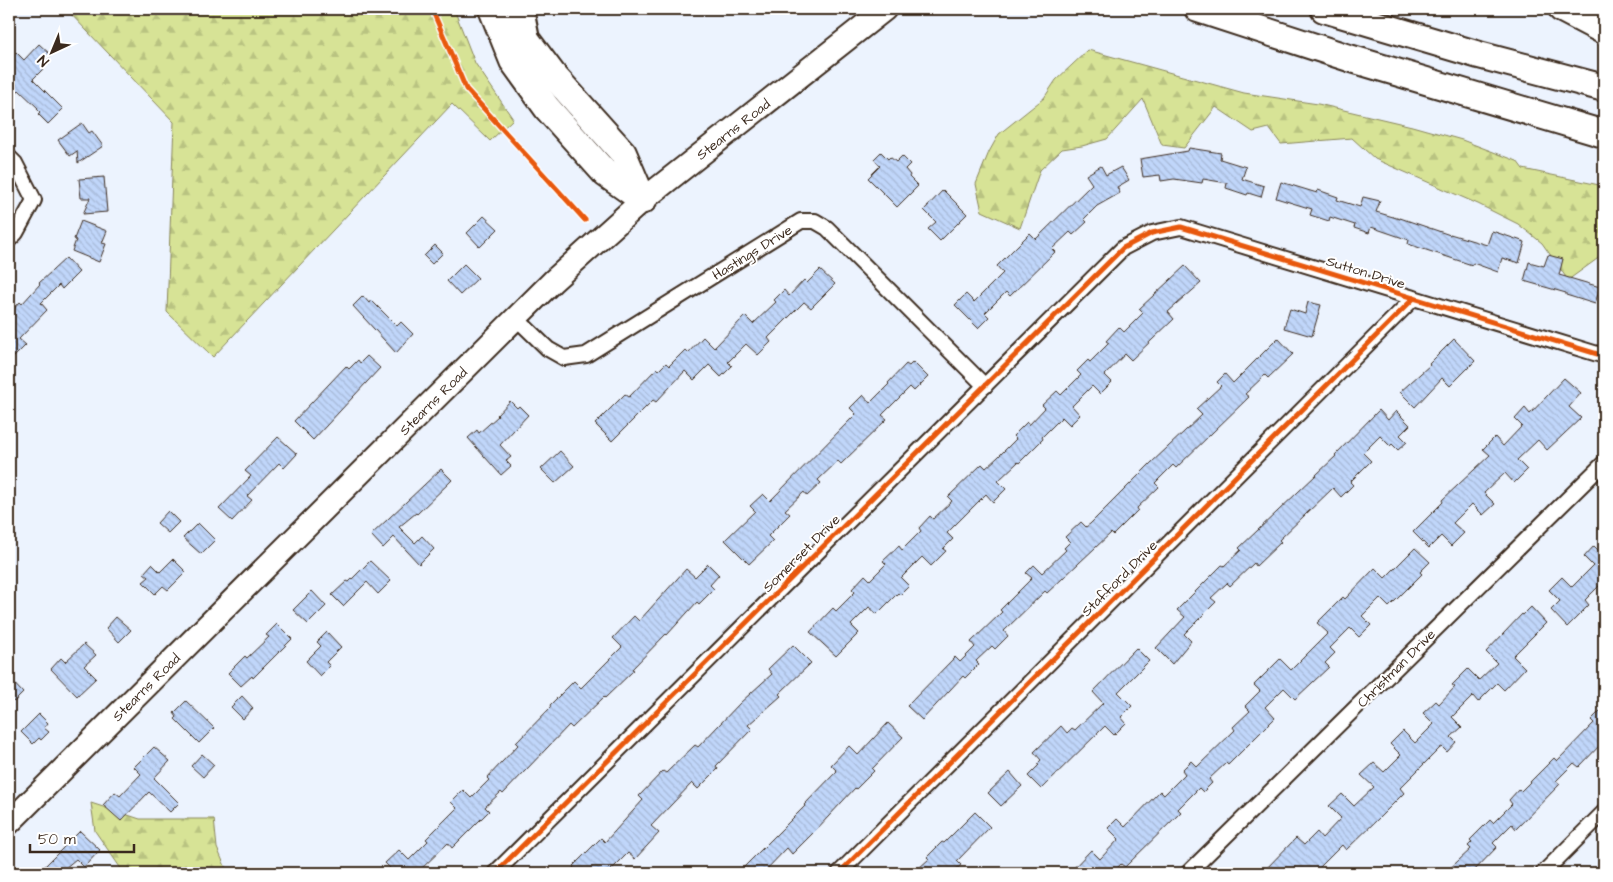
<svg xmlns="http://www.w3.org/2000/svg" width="1613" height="882" font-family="'Architects Daughter',sans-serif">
	<defs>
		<pattern id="forest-firs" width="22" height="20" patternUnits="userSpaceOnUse" patternTransform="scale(1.25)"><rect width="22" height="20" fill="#d7e396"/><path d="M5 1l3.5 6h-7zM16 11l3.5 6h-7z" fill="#b9c381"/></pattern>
		<pattern id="building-back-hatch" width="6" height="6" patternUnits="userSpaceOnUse" patternTransform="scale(1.25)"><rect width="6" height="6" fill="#c0d6fa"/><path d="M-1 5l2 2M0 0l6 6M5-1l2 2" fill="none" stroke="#a6b8d6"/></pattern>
	</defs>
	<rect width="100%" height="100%" fill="#ecf3fe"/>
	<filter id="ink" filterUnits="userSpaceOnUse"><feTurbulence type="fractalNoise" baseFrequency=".02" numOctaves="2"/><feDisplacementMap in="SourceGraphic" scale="10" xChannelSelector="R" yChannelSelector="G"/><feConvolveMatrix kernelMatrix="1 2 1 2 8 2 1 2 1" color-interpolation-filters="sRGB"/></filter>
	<g filter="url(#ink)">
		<!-- forest -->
		<g fill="url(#forest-firs)" stroke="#89865a">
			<path d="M66 9H454L475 63 513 119 490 141 452 104 213 357 167 312 174 122Z"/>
			<path d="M1088 50 1244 93 1318 104 1412 126 1462 140 1517 161 1523 169 1604 186V254L1568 280 1542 243 1518 224 1478 204 1375 159 1352 138 1281 144 1269 128 1253 132 1216 107 1184 148 1162 145 1143 99 1107 139 1082 146 1062 149 1040 170 1020 228 982 211 976 184 989 152 999 134 1044 98 1056 80Z"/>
			<path d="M91 803 140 819H214L217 848 228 873H124L95 831Z"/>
		</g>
		<!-- building -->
		<g fill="url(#building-back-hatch)" stroke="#3b2a1e">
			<path d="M39 44 51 55 46 60 49 63 33 79 63 109 48 124 38 114 40 112 37 109 38 108 19 90 17 92 9 84V59L16 52 24 60Z"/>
			<path d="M82 123 89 133 92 131 103 146 78 163 77 151 70 156 58 140Z"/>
			<path d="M1189 148 1221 153 1220 159 1246 167 1242 179 1264 186 1261 197 1248 193 1247 195 1226 188 1227 183 1203 179 1202 183 1174 179 1161 181 1160 175 1143 177 1140 159 1188 151Z"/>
			<path d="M881 152 888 159 890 157 896 162 902 156 910 164 905 169 910 175 909 177 918 186 897 207 868 178 880 166 874 159Z"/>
			<path d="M1101 166 1106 175 1121 167 1129 180 1117 187 1120 193 1097 206 1084 219 1087 222 1073 235 1070 232 1052 249 1055 252 1010 296 1006 292 985 313 989 317 978 328 955 305 966 294 974 302 1003 273 997 266 1030 233 1036 239 1092 184 1086 175Z"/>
			<path d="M104 177 107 212 83 214 90 198H81L79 179Z"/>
			<path d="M1281 182 1317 193 1318 190 1338 197 1337 200 1360 207 1363 197 1380 201 1376 212 1400 219V218L1450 235V234L1487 245 1492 231 1525 242 1519 263 1502 258 1498 272 1473 263 1472 265 1408 244 1409 240 1371 227 1369 233 1354 228 1355 225 1330 217 1329 221 1310 215 1312 209 1276 198Z"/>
			<path d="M943 190 967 214 940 241 928 229 936 222 924 210Z"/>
			<path d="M484 216 498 229 480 247 467 233Z"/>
			<path d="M81 221 107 231 102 243 106 244 99 262 72 251 76 240 74 239Z"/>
			<path d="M435 245 443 253 432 264 424 256Z"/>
			<path d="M1548 255 1563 259 1559 275 1600 287 1595 304 1566 295V293L1524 281 1529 262 1544 266Z"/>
			<path d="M66 258 79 272 62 289 59 285 41 303 47 310 19 339 26 345 9 362V314L20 302 22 304 40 284 39 283Z"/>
			<path d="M464 264 478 278 460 295 447 281Z"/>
			<path d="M1185 266 1201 283 1168 312 1174 319 1131 360 1125 354 1105 375 1112 382 1100 394 1092 386 1072 406 1080 415 1070 425 1062 417 1042 437 1043 439 1019 463 1018 462 998 481 1006 489 993 502 986 494 947 533 953 539 943 549 946 551 931 566 922 557 901 578 909 586 900 595 898 593 877 614 869 607 851 625 859 633 836 656 810 632 833 608 836 611 855 592 852 589 865 575 870 580 886 564 883 561 899 546 902 550 921 531 919 528 930 516 933 519 952 501 948 497 982 464 986 468 998 457 1016 439 1013 436 1027 422 1029 425 1045 408 1042 405 1057 391 1061 395 1081 375 1077 371 1088 360 1090 362 1109 343 1106 341 1119 327 1124 332 1143 313 1139 309Z"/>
			<path d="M820 270 835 284 811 308 804 302 768 338 771 342 758 355 746 344 728 362 732 366 721 377 709 365 694 380 685 371 656 402 653 400 612 441 595 424 625 394 629 397 657 368 659 370 666 363 669 366 685 350 688 353 703 337 714 348 745 316 753 324 776 302 774 300 784 290 789 296 804 280 807 283Z"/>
			<path d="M363 296 369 303 371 300 397 326 401 322 413 334 396 353 353 306Z"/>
			<path d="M1308 302 1321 305 1312 336 1284 328 1290 309 1305 314Z"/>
			<path d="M1278 338 1293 354 1268 378 1265 375 1245 394 1249 397 1176 468 1173 465 1155 483 1159 487 1137 508 1138 510 1113 535 1111 533 1047 593 1045 591 1004 631 1008 636 995 649 992 646 976 661 979 664 965 678 963 676 922 720 907 706 955 657 960 662 975 647 971 642 1002 612 1000 610 1032 578 1026 573 1034 565 1042 573 1066 550 1064 548 1070 542 1065 537 1081 522 1086 527 1090 524 1151 463 1202 415 1196 409 1221 386 1217 382 1225 374 1233 383Z"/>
			<path d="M1454 339 1475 361 1450 386 1442 378 1415 407 1400 392 1430 365 1429 364Z"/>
			<path d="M367 356 380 368 313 440 294 421 346 366 349 369 358 360 360 363Z"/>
			<path d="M913 362 928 377 914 391 910 387 882 415 887 419 841 464 838 461 818 480 821 483 807 496 804 492 785 510 790 514 768 536 773 541 749 564 725 540 755 511 750 506 763 494 770 501 856 414 850 408 863 395 870 403 889 384 888 383 906 364 909 366Z"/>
			<path d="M1564 378 1581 393 1569 407 1581 418 1547 450 1538 440 1517 460 1527 470 1514 483 1505 473 1484 493 1495 504 1483 515 1472 504 1453 523 1464 533 1451 546 1441 536 1429 548 1413 532 1443 502 1442 500 1490 455 1483 449 1495 437 1503 446 1522 426 1515 419 1525 408 1530 414Z"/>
			<path d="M510 401 517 408 519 406 528 415 500 445 511 457 506 461 511 466 501 475 468 438 477 430 479 433 498 416 497 415Z"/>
			<path d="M1379 410 1388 420 1396 411 1410 425 1400 435 1407 442 1398 450 1392 444 1390 446 1380 436 1363 453 1371 461 1350 482 1353 485 1341 497 1333 488 1279 540 1281 542 1256 566 1254 563 1230 586 1227 583 1211 598 1216 602 1184 634 1191 641 1172 664 1156 648 1185 617 1177 610 1222 565 1224 566 1241 550 1239 548 1258 530 1336 456 1335 455Z"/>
			<path d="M278 437 297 454 284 468 279 463 247 496 252 500 232 521 219 509 251 476 245 471Z"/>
			<path d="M560 451 574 466 555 483 541 469Z"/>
			<path d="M441 469 452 480 417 514 416 513 399 527 415 543 422 536 434 549 419 564 394 537 383 548 371 535Z"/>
			<path d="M168 511 179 522 168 533 157 523Z"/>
			<path d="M198 523 215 540 201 554 183 538Z"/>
			<path d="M1594 546 1603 555 1604 554V581L1585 600 1589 605 1567 627 1551 610 1560 601 1549 590 1562 577 1572 587 1593 566 1584 557Z"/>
			<path d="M1415 548 1430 562 1420 572 1422 574 1389 607 1380 598 1362 616 1371 625 1359 637 1350 628 1330 648 1335 653 1325 663 1329 667 1295 699 1284 688 1265 707 1275 718 1228 765 1226 763 1209 779 1212 783 1203 792 1199 788 1178 809 1181 812 1125 867 1121 864 1112 873H1069L1091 850 1100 859 1119 839 1108 828 1117 819 1125 827 1160 791 1164 795 1185 774 1182 770 1191 761 1197 767 1235 730 1233 727 1250 711 1245 706 1260 691 1254 685 1280 659 1291 670 1328 633 1317 623 1343 597 1345 599 1375 568 1385 578Z"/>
			<path d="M173 559 186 572 168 590 163 586 155 594 143 582 149 577 144 573 152 564 160 572Z"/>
			<path d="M370 561 391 581 378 594 367 582 343 606 332 595 347 581 349 582Z"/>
			<path d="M708 564 719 575 710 585 714 589 699 604 697 602 667 635 666 634 632 669 634 670 605 698 604 697 572 728 569 725 503 794 501 792 485 807 489 811 452 848 448 843 417 873H395L385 863 399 850 409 860 428 841 426 839 457 808 451 802 463 790 471 798 489 780 487 778 518 745 516 743 551 707 550 705 574 681 581 688 622 647 613 638 634 616 639 621 686 569 695 577Z"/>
			<path d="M312 591 326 606 308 624 293 610Z"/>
			<path d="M1531 607 1546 623 1513 656 1525 668 1504 690 1497 683 1478 702 1473 696 1452 717 1462 727 1451 737 1456 742 1447 752 1442 747 1440 748 1400 788 1404 793 1378 819 1346 850 1342 845 1314 873H1262L1296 838 1304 845 1317 832 1322 838 1341 818 1329 806 1342 794 1354 806 1374 787 1361 775 1374 763 1384 772 1401 755 1390 744 1403 731 1415 743 1434 724 1423 713 1436 701 1439 704 1455 687 1452 685 1468 669 1479 680 1497 663 1486 652 1522 614 1523 615Z"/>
			<path d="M116 617 131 630 119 642 106 628Z"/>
			<path d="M277 624 292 639 253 678 252 676 241 686 228 673 245 656 247 658 269 637 266 635Z"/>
			<path d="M327 632 341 647 326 662 330 666 320 676 306 661 321 646 317 642Z"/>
			<path d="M84 644 96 655 84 666 96 678 77 696 51 669 61 658 65 662Z"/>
			<path d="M793 645 811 663 779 694 781 696 748 725 752 729 716 766 718 769 698 789 692 783 651 826 659 833 635 859 628 853 608 873H568L574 867 573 866 601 838 605 842 643 800 639 796 663 771 666 773 695 745 698 747 740 703 772 674 768 669Z"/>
			<path d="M1136 648 1149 661 1118 692 1132 706 1121 717 1126 723 1114 735 1105 726 1041 789 1028 776 1039 765 1037 764 1041 760 1034 752 1061 726 1067 733 1072 728 1075 730 1103 703 1093 692Z"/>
			<path d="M9 678 23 693 14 702 9 696Z"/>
			<path d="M242 696 253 708 243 719 231 707Z"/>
			<path d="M186 701 214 728 199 743 175 719 177 717 174 713Z"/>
			<path d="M1604 707V741L1579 767 1574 763 1556 781 1560 784 1516 829 1512 824 1493 843 1497 847 1472 873H1445L1471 849 1468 846 1472 842 1470 840 1490 820 1493 823 1512 804 1509 800 1519 789 1521 791 1554 758 1557 761 1594 723 1591 720Z"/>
			<path d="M39 714 48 723 44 728 49 732 41 740 39 738 33 744 21 732Z"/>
			<path d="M888 723 903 737 872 769 874 771 856 789 855 788 815 831 792 854 787 848 763 873H738L805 806 804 805 837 771 831 765 849 746 858 755Z"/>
			<path d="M154 747 170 761 154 778 179 803 170 812 149 792 121 821 103 805 115 792 120 796 141 774 134 767Z"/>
			<path d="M202 754 214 765 203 777 191 766Z"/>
			<path d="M1010 772 1022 786 1001 806 988 793Z"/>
			<path d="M975 812 990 827 957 861 961 865 952 873H925L919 868 929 859 927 857 942 842 944 843Z"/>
			<path d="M80 831 100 850 84 867 76 859 59 873H38Z"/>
		</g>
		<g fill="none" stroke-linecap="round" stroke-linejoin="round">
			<!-- minor casing -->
			<g stroke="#3b2a1e" stroke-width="18">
				<g id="minor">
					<path d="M9 157 15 163 34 200 16 233 9 240"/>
					<path d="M516 318 548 349 564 358 586 355 801 221H815L827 228 985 386"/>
					<path d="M495 873 1123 248 1152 233 1181 227 1604 356"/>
					<path d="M839 873 1414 298"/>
					<path d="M1188 873 1604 463"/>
					<path d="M1543 873 1604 812"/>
				</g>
			</g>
			<!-- primary casing -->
			<g stroke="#3b2a1e" stroke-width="26">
				<path id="primary" d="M9 823 553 281 643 200 885 9"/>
			</g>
			<!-- motorway casing -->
			<g stroke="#3b2a1e" stroke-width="30">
				<g id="motorway">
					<path d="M492 9 513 61 547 108 606 174 643 200"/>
					<path d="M520 9 526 39 553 75 623 153 643 200"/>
					<path d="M1198 9 1349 58 1604 134"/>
					<path d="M1324 9 1479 55 1604 88"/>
					<path d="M1562 9 1604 31"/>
				</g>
			</g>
			<!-- minor -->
			<use href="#minor" stroke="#fff" stroke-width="14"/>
			<!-- primary -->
			<use href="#primary" stroke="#fff" stroke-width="22"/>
			<!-- motorway -->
			<use href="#motorway" stroke="#fff" stroke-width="26"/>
			<!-- cycleway casing -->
			<g stroke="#fff" stroke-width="8">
				<g id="cycleway">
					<path d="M432 9 466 89 585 220"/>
					<path d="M495 873 1123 248 1152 233 1181 227 1604 356"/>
					<path d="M839 873 1414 298"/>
				</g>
			</g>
			<!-- cycleway -->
			<use href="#cycleway" stroke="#e8590c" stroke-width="5"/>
		</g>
	</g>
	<g text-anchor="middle" stroke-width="4" stroke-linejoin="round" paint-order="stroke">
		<!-- street labels -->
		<g font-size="14" fill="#3b2a1e" stroke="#fff">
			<text transform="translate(733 129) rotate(-38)" y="5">Stearns Road</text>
			<text transform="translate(752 252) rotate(-32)" y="5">Hastings Drive</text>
			<text transform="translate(1366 272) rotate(17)" y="5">Sutton Drive</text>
			<text transform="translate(433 401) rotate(-45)" y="5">Stearns Road</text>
			<text transform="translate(801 553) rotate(-45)" y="5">Somerset Drive</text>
			<text transform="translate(1119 578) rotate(-45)" y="5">Stafford Drive</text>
			<text transform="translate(1396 668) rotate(-45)" y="5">Christman Drive</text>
			<text transform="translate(146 687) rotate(-45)" y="5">Stearns Road</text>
		</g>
	</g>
	<!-- margin -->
	<rect width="1613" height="882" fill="none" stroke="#fff" stroke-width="30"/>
	<rect x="15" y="15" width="1583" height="852" fill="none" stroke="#3b2a1e" stroke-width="2" filter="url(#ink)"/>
	<!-- north arrow -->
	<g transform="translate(52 52) rotate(224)" stroke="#ffffff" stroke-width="4" paint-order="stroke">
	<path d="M0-4L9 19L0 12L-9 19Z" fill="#3b2a1e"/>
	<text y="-8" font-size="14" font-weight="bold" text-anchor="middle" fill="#3b2a1e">N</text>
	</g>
	<!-- scale -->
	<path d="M30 844v8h104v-8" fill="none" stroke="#3b2a1e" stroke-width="2.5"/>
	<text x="38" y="844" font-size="15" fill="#3b2a1e" stroke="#ffffff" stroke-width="4" paint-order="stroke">50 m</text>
</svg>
